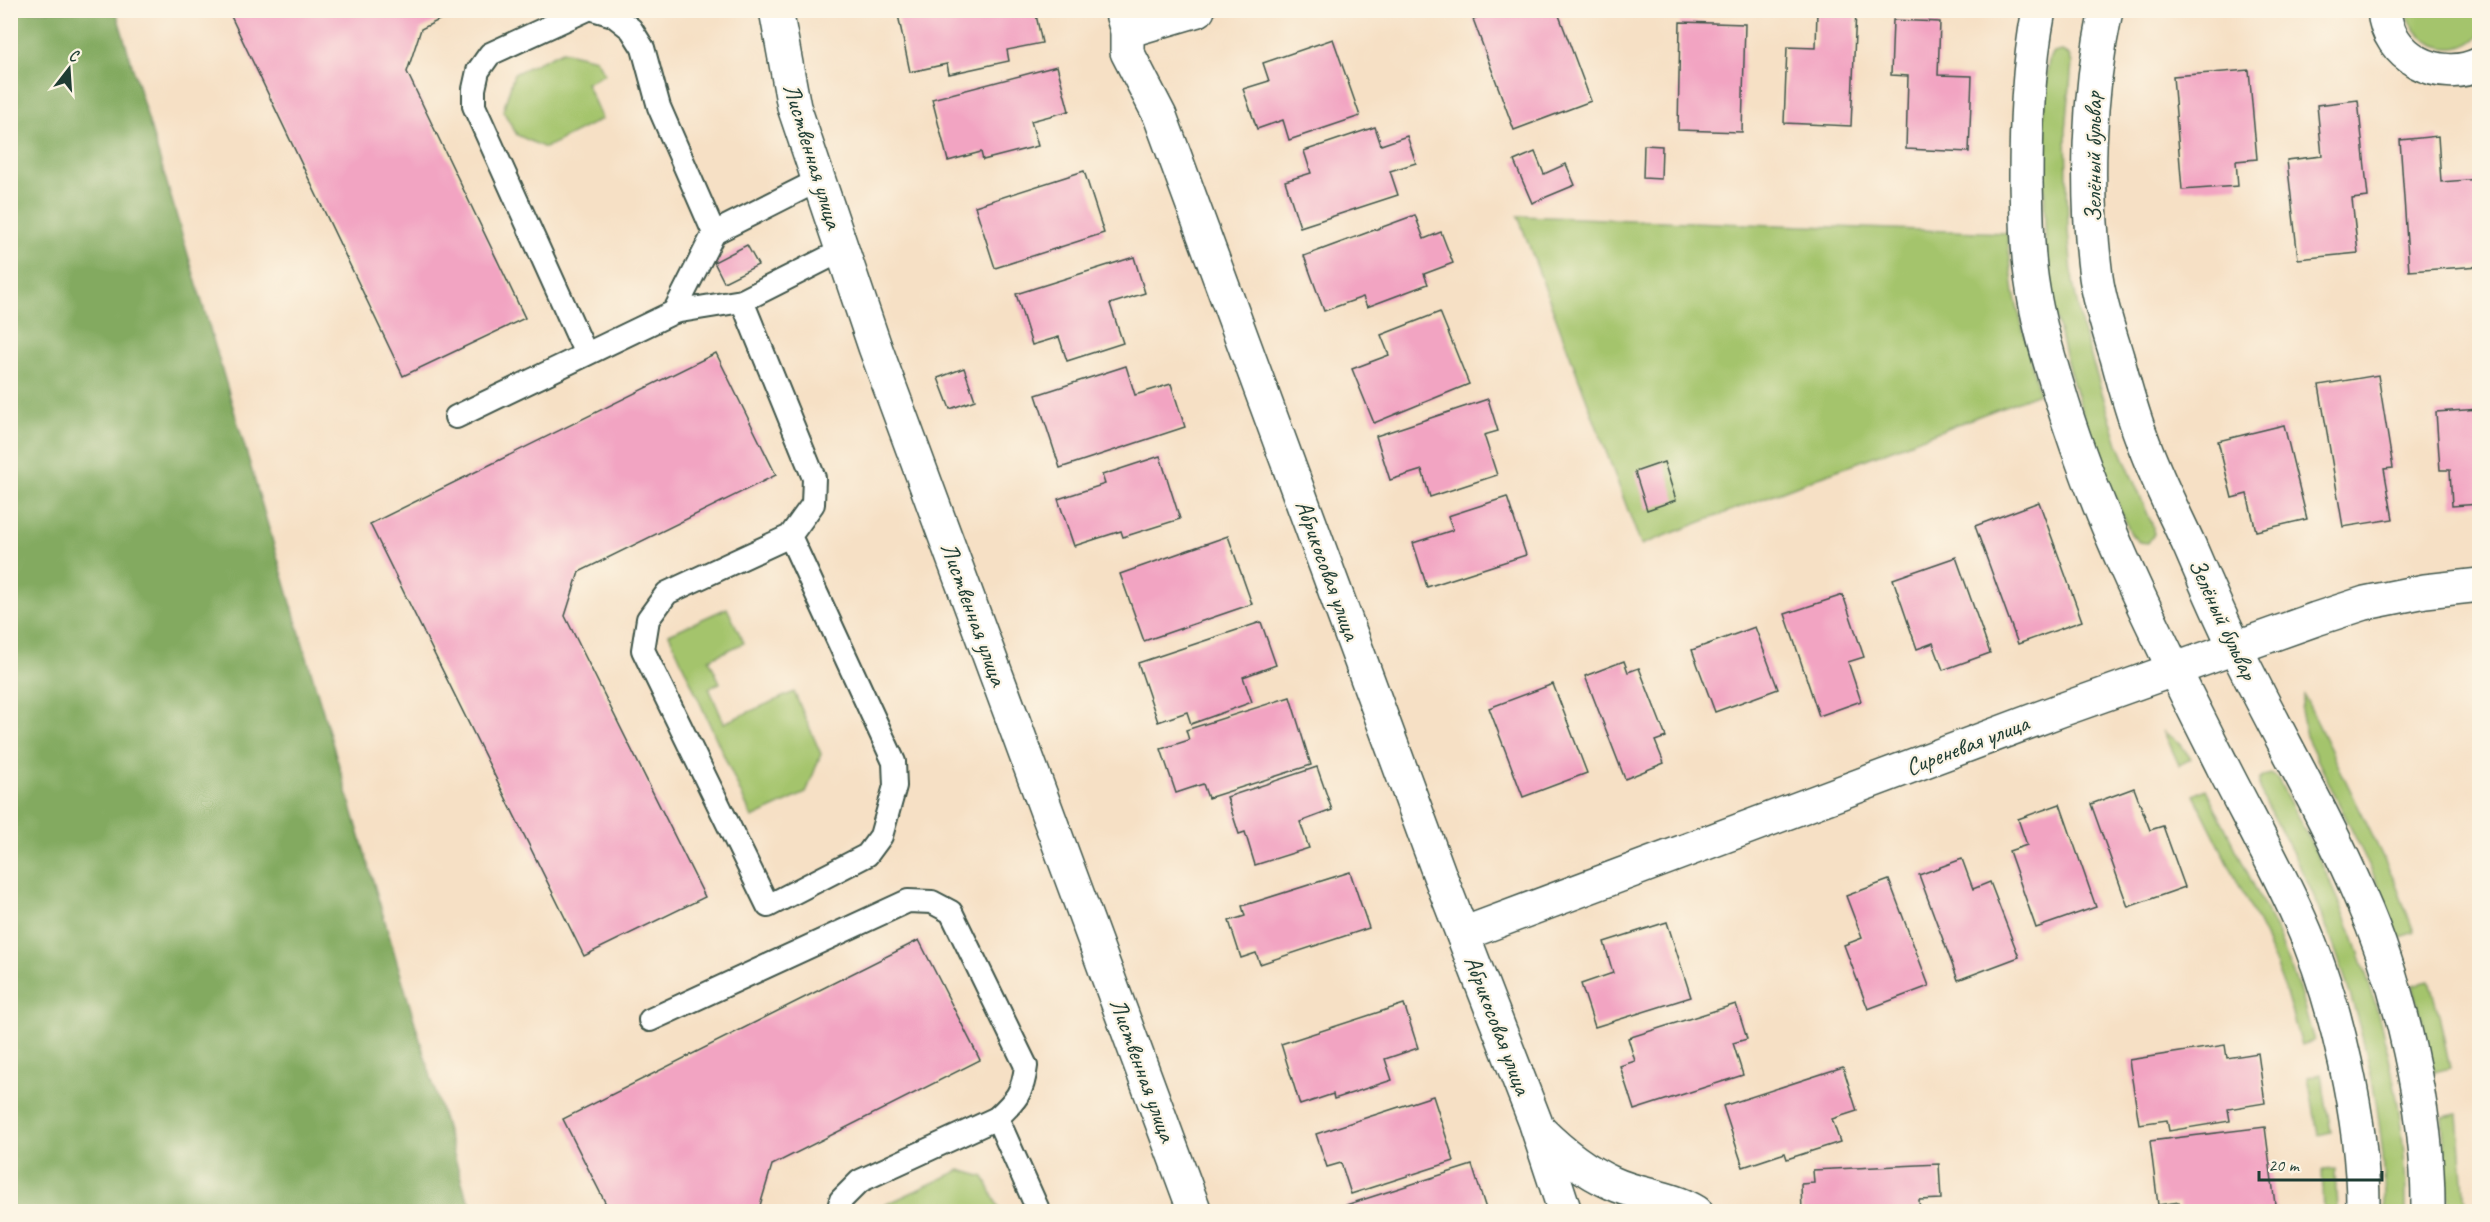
<svg xmlns="http://www.w3.org/2000/svg" width="2490" height="1222" font-family="Caveat,sans-serif">
	<rect width="100%" height="100%" fill="#fcf5e5"/>
	<filter id="ink" filterUnits="userSpaceOnUse"><feTurbulence type="fractalNoise" baseFrequency=".0167" numOctaves="2"/><feDisplacementMap in="SourceGraphic" scale="12" xChannelSelector="R" yChannelSelector="G"/><feConvolveMatrix kernelMatrix="1 2 1 2 8 2 1 2 1" color-interpolation-filters="sRGB"/></filter>
	<filter id="wash" filterUnits="userSpaceOnUse"><feTurbulence type="fractalNoise" baseFrequency=".008" numOctaves="4" result="noise"/><feDisplacementMap in="SourceGraphic" scale="24" xChannelSelector="R" yChannelSelector="G"/><feGaussianBlur stdDeviation="1.35" result="paint"/><feColorMatrix in="noise" values="0 0 0 0 0 0 0 0 0 0 0 0 0 0 0 0 0 1.4 0 .05"/><feComposite in="paint" operator="in"/></filter>
	<g filter="url(#wash)">
		<rect width="100%" height="100%" fill="#f6e0c5"/>
		<!-- green -->
		<g fill="#a4c46c" stroke="#628050" stroke-width="1.5">
			<path d="M2406 11H2479V36C2453 62 2414 43 2406 11Z"/>
			<path d="M562 51 596 59 605 74 586 83 602 119 545 148 517 135 503 111 514 74Z"/>
			<path d="M2062 51 2069 55 2072 63 2066 131 2068 231 2073 283 2083 331 2118 444 2152 524 2154 534 2148 543 2139 542 2131 534C2095 456 2065 372 2050 287 2044 250 2045 211 2044 173 2043 135 2043 97 2049 60L2054 53Z"/>
			<path d="M1518 216 2007 233 2014 293 2039 393 1641 545Z"/>
			<path d="M727 608 744 643 709 659 720 683 709 688 724 723 794 692 821 754 806 793 752 818 669 634Z"/>
			<path d="M2304 695 2395 882 2414 932 2398 938 2380 888 2306 736 2301 710Z"/>
			<path d="M2164 732 2179 742 2191 759 2179 765Z"/>
			<path d="M2271 774 2278 779C2299 821 2323 862 2341 906 2379 997 2408 1113 2406 1211H2385C2386 1111 2359 1008 2322 915 2305 872 2280 830 2259 789V780L2264 776Z"/>
			<path d="M2206 789 2277 932 2299 989 2314 1041 2301 1045 2286 993 2265 937 2194 795Z"/>
			<path d="M2429 981 2439 1015 2450 1068 2434 1072 2413 985Z"/>
			<path d="M2321 1074 2331 1132 2318 1135 2308 1077Z"/>
			<path d="M2458 1114 2465 1206H2449L2442 1117Z"/>
			<path d="M2335 1169 2337 1211H2324L2322 1170Z"/>
			<path d="M960 1170 984 1177 1000 1211H872Z"/>
		</g>
		<!-- forest -->
		<path fill="#83aa60" stroke="#51744a" stroke-width="1.5" d="M10 11H116L465 1192 475 1211H11Z"/>
		<g id="blocks">
			<!-- building -->
			<g fill="#f2a4c2">
				<path d="M228 10H459L421 29 407 72 525 318 403 376Z"/>
				<path d="M897 10H1035L1042 43 1007 50 1009 61 949 74 947 64 910 72Z"/>
				<path d="M1495 10H1557L1591 101 1514 130 1473 19Z"/>
				<path d="M1817 10H1856L1851 126 1784 123 1787 47 1816 48Z"/>
				<path d="M1893 20 1940 22 1938 75 1972 76 1969 152 1906 149 1908 76 1891 75Z"/>
				<path d="M1680 22 1745 24 1742 132 1678 130Z"/>
				<path d="M1333 39 1360 116 1289 140 1283 120 1257 129 1243 89 1269 81 1263 63Z"/>
				<path d="M1057 66 1069 111 1031 121 1038 146 983 160 981 152 948 161 932 99Z"/>
				<path d="M2249 70 2257 159 2236 161 2238 186 2182 190 2173 76Z"/>
				<path d="M2358 100 2368 197 2352 199 2358 253 2298 259 2287 160 2322 156 2317 105Z"/>
				<path d="M1375 127 1381 145 1407 136 1416 163 1390 171 1398 195 1300 227 1285 181 1311 173 1304 151Z"/>
				<path d="M2438 136 2441 182 2480 179V266L2409 271 2400 140Z"/>
				<path d="M1644 145 1662 146 1661 179 1643 178Z"/>
				<path d="M1535 152 1544 174 1566 164 1575 185 1532 203 1514 161Z"/>
				<path d="M1084 171 1104 233 995 268 975 206Z"/>
				<path d="M1415 215 1424 239 1441 232 1453 263 1424 274 1428 284 1367 307 1363 297 1324 311 1304 256Z"/>
				<path d="M747 245 758 265 724 282 714 262Z"/>
				<path d="M1134 257 1145 293 1110 304 1123 343 1067 361 1059 337 1032 345 1016 294Z"/>
				<path d="M1440 312 1469 384 1374 423 1352 369 1389 355 1381 335Z"/>
				<path d="M716 353 776 475 579 572 565 616 705 897 584 956 370 524Z"/>
				<path d="M1126 366 1135 395 1171 384 1185 427 1060 468 1036 395Z"/>
				<path d="M964 368 975 400 950 409 938 378Z"/>
				<path d="M2378 375 2393 468 2384 469 2393 519 2343 527 2319 385Z"/>
				<path d="M1488 399 1498 431 1484 435 1497 475 1430 497 1422 470 1390 480 1376 436Z"/>
				<path d="M2480 409V504L2452 506 2450 470H2440L2436 412Z"/>
				<path d="M2284 425 2307 519 2256 531 2247 494 2232 498 2218 441Z"/>
				<path d="M1160 456 1180 519 1123 537 1121 531 1074 546 1058 499 1105 484 1102 475Z"/>
				<path d="M1664 462 1676 500 1647 510 1635 472Z"/>
				<path d="M1507 497 1526 555 1427 587 1413 543 1453 530 1448 516Z"/>
				<path d="M2039 502 2082 621 2018 644 1975 526Z"/>
				<path d="M1228 536 1252 604 1144 641 1120 574Z"/>
				<path d="M1956 557 1990 653 1943 670 1933 643 1917 649 1893 579Z"/>
				<path d="M1843 595 1864 657 1848 662 1861 701 1819 716 1785 614Z"/>
				<path d="M1261 622 1276 665 1243 677 1252 702 1191 724 1187 712 1158 722 1138 663Z"/>
				<path d="M1755 627 1778 689 1715 712 1692 650Z"/>
				<path d="M1624 661 1628 672 1639 668 1666 737 1655 741 1664 763 1625 779 1585 676Z"/>
				<path d="M1553 684 1587 773 1523 797 1489 708Z"/>
				<path d="M1290 697 1311 765 1208 798 1203 784 1176 793 1161 749 1189 740 1186 730Z"/>
				<path d="M1317 767 1332 810 1300 822 1309 848 1255 865 1245 832 1239 834 1227 797Z"/>
				<path d="M2134 788 2150 830 2163 826 2185 887 2128 907 2091 804Z"/>
				<path d="M2060 804 2096 907 2036 928 2009 851 2027 845 2018 819Z"/>
				<path d="M1962 859 1973 889 1990 882 2019 957 1958 980 1919 875Z"/>
				<path d="M1350 872 1369 928 1260 964 1256 953 1241 958 1229 921 1245 916 1242 906Z"/>
				<path d="M1889 880 1929 986 1868 1009 1844 945 1862 938 1846 896Z"/>
				<path d="M1667 922 1691 997 1595 1027 1581 984 1613 973 1604 942Z"/>
				<path d="M919 940 980 1060 772 1165 759 1209 760 1212H610L563 1119Z"/>
				<path d="M1404 1004 1418 1048 1385 1059 1392 1080 1334 1099 1333 1094 1300 1105 1281 1044Z"/>
				<path d="M1736 1004 1747 1039 1733 1043 1743 1075 1634 1110 1620 1066 1635 1061 1628 1038Z"/>
				<path d="M2225 1045 2227 1058 2258 1053 2265 1103 2228 1109 2230 1121 2169 1131 2167 1120 2139 1124 2129 1060Z"/>
				<path d="M1843 1067 1857 1111 1832 1119 1840 1142 1787 1159 1785 1153 1743 1167 1723 1106Z"/>
				<path d="M1433 1096 1454 1161 1351 1194 1341 1163 1327 1167 1316 1134Z"/>
				<path d="M2265 1127 2276 1212H2180L2179 1202 2158 1205 2150 1141Z"/>
				<path d="M1939 1164 1941 1199 1919 1200 1920 1212H1802L1801 1184 1814 1183 1813 1170Z"/>
				<path d="M1472 1165 1486 1209 1476 1212H1348L1346 1205Z"/>
			</g>
		</g>
	</g>
	<g filter="url(#ink)">
		<use href="#blocks" fill-opacity="0" stroke="#3f554a" stroke-width="1.5"/>
		<g fill="none" stroke-linecap="round" stroke-linejoin="round">
			<!-- service casing -->
			<g stroke="#3f554a" stroke-width="26">
				<g id="service">
					<path d="M596 10 613 15 631 29 643 48 659 107 714 233 674 312 742 301 843 250"/>
					<path d="M714 233 819 180"/>
					<path d="M742 301 814 478 813 504 790 536 894 762 895 786 881 836 867 855 768 906 643 650 648 619 667 593 790 536"/>
					<path d="M586 354 474 106V89L478 71 490 54 586 10"/>
					<path d="M456 417 674 312"/>
					<path d="M650 1020 908 901 932 902 951 912 1026 1066C1023 1093 1016 1100 997 1118"/>
					<path d="M838 1212 841 1200 860 1181 997 1118 1039 1212"/>
				</g>
			</g>
			<!-- minor casing -->
			<g stroke="#3f554a" stroke-width="36">
				<g id="minor">
					<path d="M776 10 794 107 875 347 1195 1212"/>
					<path d="M1121 10 1127 31V52L1160 116 1440 876 1535 1121 1565 1212"/>
					<path d="M2039 10C2028 67 2026 124 2026 182 2027 218 2027 254 2033 289 2038 323 2048 356 2058 388 2097 520 2161 644 2223 767 2249 818 2277 868 2300 920 2336 1000 2364 1124 2363 1212"/>
					<path d="M2106 10C2088 95 2085 191 2096 277 2100 304 2109 331 2117 357 2124 383 2131 410 2141 436 2154 474 2173 510 2190 547 2205 582 2220 617 2237 651 2277 733 2324 812 2360 896 2401 988 2429 1111 2428 1212"/>
					<path d="M2384 10C2387 57 2439 84 2480 64"/>
					<path d="M1127 31 1198 10"/>
					<path d="M1463 934 2061 710 2316 619 2365 603 2425 591 2480 585"/>
					<path d="M1540 1131C1561 1152 1585 1171 1612 1183 1639 1196 1670 1196 1696 1212"/>
				</g>
			</g>
			<!-- service -->
			<use href="#service" stroke="#fff" stroke-width="22"/>
			<!-- minor -->
			<use href="#minor" stroke="#fff" stroke-width="33"/>
		</g>
	</g>
	<g text-anchor="middle" stroke-width="4.5" stroke-linejoin="round" paint-order="stroke">
		<!-- street labels -->
		<g font-size="24" fill="#1f3d34" stroke="#fcf5e5">
			<text transform="translate(813 156) rotate(73)" y="8">Лиственная улица</text>
			<text transform="translate(2093 157) rotate(-90)" y="8">Зелёный бульвар</text>
			<text transform="translate(1328 570) rotate(70)" y="8">Абрикосовая улица</text>
			<text transform="translate(974 614) rotate(70)" y="8">Лиственная улица</text>
			<text transform="translate(2223 619) rotate(65)" y="8">Зелёный бульвар</text>
			<text transform="translate(1967 745) rotate(-21)" y="8">Сиреневая улица</text>
			<text transform="translate(1498 1025) rotate(69)" y="8">Абрикосовая улица</text>
			<text transform="translate(1143 1070) rotate(70)" y="8">Лиственная улица</text>
		</g>
	</g>
	<!-- margin -->
	<rect width="2490" height="1222" fill="none" stroke="#fcf5e5" stroke-width="36"/>
	<!-- north arrow -->
	<g transform="translate(69 69) rotate(17)" stroke="#fcf5e5" stroke-width="4.5" paint-order="stroke">
	<path d="M0-4.5L10 22L0 15L-10 22Z" fill="#1f3d34"/>
	<text y="-9" font-size="16" font-weight="bold" text-anchor="middle" fill="#1f3d34">С</text>
	</g>
	<!-- scale -->
	<path d="M2259 1171v9h123v-9" fill="none" stroke="#1f3d34" stroke-width="3"/>
	<text x="2268" y="1171" font-size="18" fill="#1f3d34" stroke="#fcf5e5" stroke-width="4.5" paint-order="stroke">20 m</text>
</svg>
